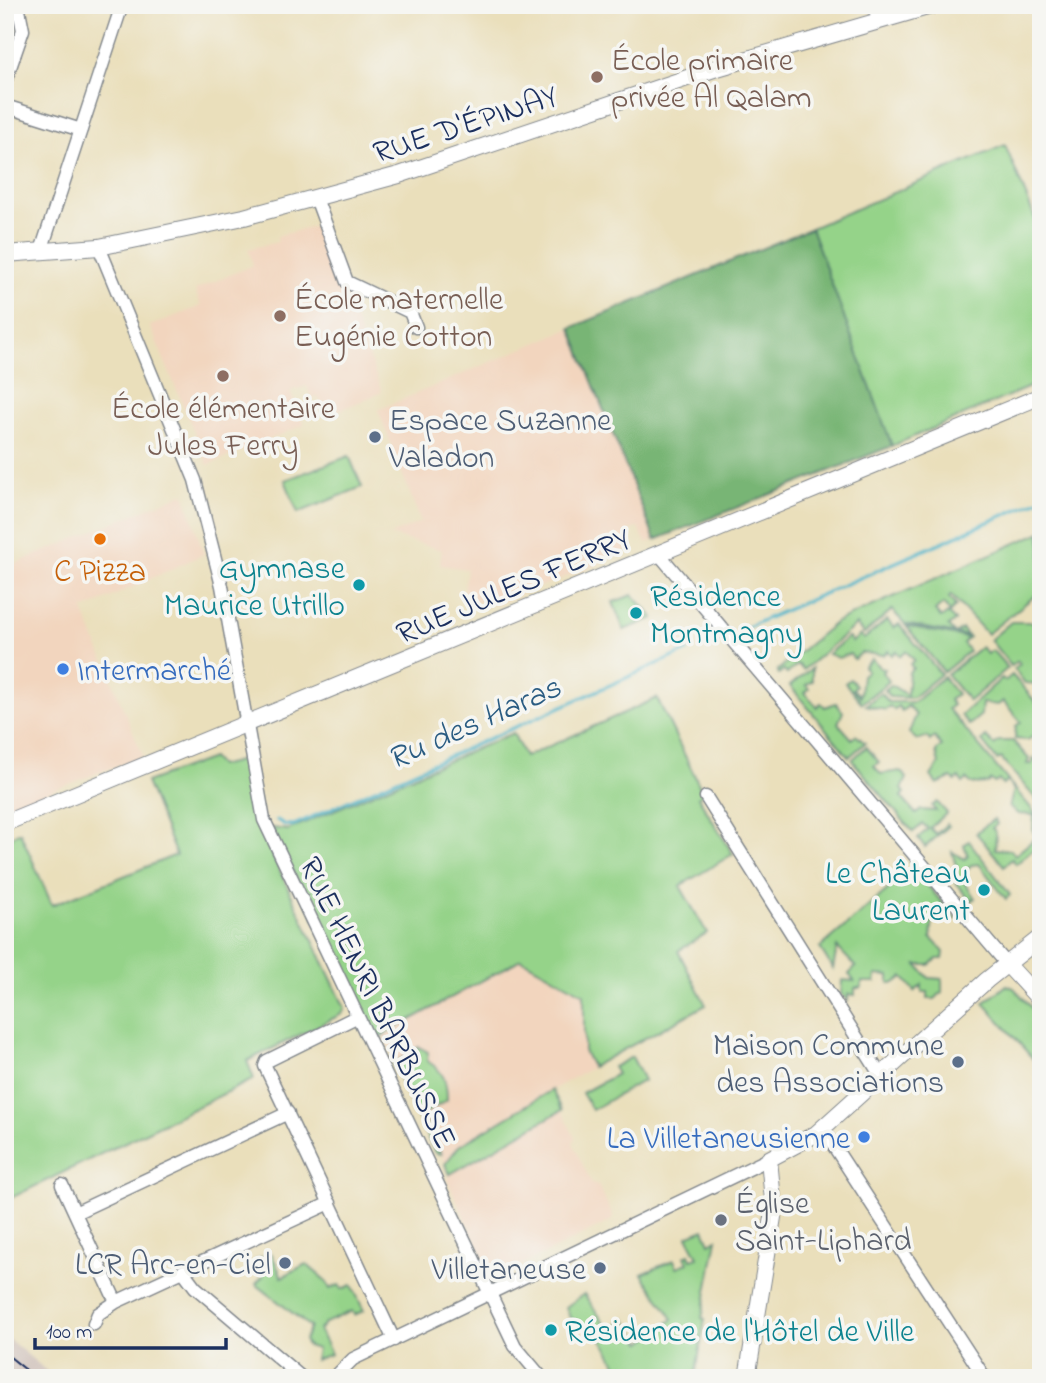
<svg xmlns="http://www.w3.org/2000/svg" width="1046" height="1383" viewBox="0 0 1046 1383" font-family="'Indie Flower',sans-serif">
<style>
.built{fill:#f2d5be}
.industrial{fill:#cfc1ba}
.green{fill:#95d389;stroke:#588174;stroke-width:2}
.forest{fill:#78b575;stroke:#4a726a;stroke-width:2}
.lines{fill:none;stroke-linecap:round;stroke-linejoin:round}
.stream{stroke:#46b1c5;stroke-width:3.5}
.street-casing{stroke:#82878c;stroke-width:15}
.secondary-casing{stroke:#82878c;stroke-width:18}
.street{stroke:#fff;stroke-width:12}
.secondary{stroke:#fff;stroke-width:16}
.tram{stroke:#1b2f5e;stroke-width:2}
.education-dot{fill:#8d6e63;stroke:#f6f6f2;stroke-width:2.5}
.service-dot{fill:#5c6f8a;stroke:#f6f6f2;stroke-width:2.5}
.food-dot{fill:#e8710a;stroke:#f6f6f2;stroke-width:2.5}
.culture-dot{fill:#0f9aa8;stroke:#f6f6f2;stroke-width:2.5}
.shop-dot{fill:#3f7fe0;stroke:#f6f6f2;stroke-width:2.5}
.worship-dot{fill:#6b7280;stroke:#f6f6f2;stroke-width:2.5}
.labels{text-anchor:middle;stroke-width:7;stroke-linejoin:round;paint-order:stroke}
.education-label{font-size:32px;fill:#785e54;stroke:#f6f6f2;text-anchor:start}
.street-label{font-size:32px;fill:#1b2f5e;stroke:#f6f6f2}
.service-label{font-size:32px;fill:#4e5e75;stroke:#f6f6f2;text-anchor:end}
.culture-label{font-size:32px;fill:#0d838f;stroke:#f6f6f2;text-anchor:end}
.food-label{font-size:32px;fill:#c56008;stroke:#f6f6f2}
.shop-label{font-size:32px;fill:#366cbe;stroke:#f6f6f2;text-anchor:start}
.worship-label{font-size:32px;fill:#5b616d;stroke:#f6f6f2;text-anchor:start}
.water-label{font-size:33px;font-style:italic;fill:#2a5c82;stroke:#f6f6f2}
</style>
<rect width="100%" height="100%" fill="#f6f6f2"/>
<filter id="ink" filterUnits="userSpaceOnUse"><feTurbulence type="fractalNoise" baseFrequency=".0143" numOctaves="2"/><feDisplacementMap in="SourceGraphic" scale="14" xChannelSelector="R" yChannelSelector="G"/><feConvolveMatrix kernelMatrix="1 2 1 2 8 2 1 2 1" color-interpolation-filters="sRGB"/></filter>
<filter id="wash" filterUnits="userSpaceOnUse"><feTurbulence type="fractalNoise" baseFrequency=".00686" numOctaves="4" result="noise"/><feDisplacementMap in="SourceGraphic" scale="28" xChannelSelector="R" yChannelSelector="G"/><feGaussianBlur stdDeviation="1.57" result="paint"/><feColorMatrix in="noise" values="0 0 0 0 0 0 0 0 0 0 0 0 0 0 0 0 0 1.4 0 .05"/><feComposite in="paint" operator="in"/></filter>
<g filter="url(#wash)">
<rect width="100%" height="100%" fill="#eadfbb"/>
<!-- built -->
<path class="built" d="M320,225L382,392L326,416L318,397L312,399L307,386L290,391L304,425L208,465L150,326L201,306L195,290L253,265L248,249L278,242L277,236Z
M571,328L655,540L646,543L638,527L626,532L633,548L593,566L496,604L463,600L467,569L440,565L442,550L390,535L421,522L378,410Z
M184,493L204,554L83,610L143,756L5,808V568Z
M563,936L618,1053L552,1090L575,1138L573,1143L580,1159L592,1184L598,1185L613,1216L611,1221L498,1277L492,1275L447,1180L450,1173L383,1035Z"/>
<!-- industrial -->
<path class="industrial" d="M5,1336L55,1378H5Z"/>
<!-- green -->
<path class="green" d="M1005,145L1041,233V382L892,446L811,228Z
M349,456L362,487L298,513L285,480Z
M1041,532V591L987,634L951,595L949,598L956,606L950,612L943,604L935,611L941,618L948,613L955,621L948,626L955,634L962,629L968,636L905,624L892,610L864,634L856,625L803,670L798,664L787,674L783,670L779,674L777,671L836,622Z
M633,595L654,618L624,630L613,602Z
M887,620L894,628L899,624L941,674L912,698L890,697L884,690L891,685L907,695L909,672L913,668L910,664L914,660L906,651L900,656L896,651L892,655L888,651L884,655L861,653L854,659L850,654L838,658L828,654L848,637L852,642L860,635L864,639Z
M1011,622H1041V684L1025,683L1014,669L1020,664L1018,661L1011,666L990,640Z
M906,626L968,638L963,643L969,651L944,672Z
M981,647L987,654L992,650L1008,668L969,701L947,675Z
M872,659L880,668L885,669L882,672L889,681L862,703L845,683L850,679L856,685L853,689L860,696L862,675L867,671L864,666Z
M812,668V681L806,685L809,689L805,693L817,707L821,703L825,707L836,703L843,712L838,723L852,739L856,735L865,743L849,757L790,686Z
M1012,675L1041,708V736L1037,740L1033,736L1028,740L1015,739L1016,726L1021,722L1003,701L998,705L982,703L981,715L969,725L961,715L1002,678L1005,681Z
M943,677L957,694L949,700L953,705L948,709L1041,820V843L1016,864L1012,859L1004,866L976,833L994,819L997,824L992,828L996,832L995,849L1011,850L1015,855L1037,837L1033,831L1034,815L1018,814L1009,807L1014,790L1007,781L1003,785L999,780L994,783L991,780L987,783L971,784L967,779L963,783L959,778L955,781L951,778L937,784L931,776L939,764L936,751L942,746L934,737L930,741L927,737L917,740L909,733L916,715L908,706L902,711L898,706L894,710L890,706L885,710L866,705L881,693L888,702H914Z
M657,698L703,793L698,797L733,854L680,886L707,933L678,951L706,1005L592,1067L584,1051V994L521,959L378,1038L331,952L272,828L288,830L513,733L525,757Z
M986,737L994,745L999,741H1013L1029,759L1027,764H1032L1034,758L1041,766V805L1001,758L997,760L982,741Z
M866,747L879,762L874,766L881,774L900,771L907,778L902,789L905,793L901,797L916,814L921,810L936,811L932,806L937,802L947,813L930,828L936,834L947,824L949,826L925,847L918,838L928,829L923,824L913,832L852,760Z
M212,758L219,766L243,760L258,825L345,1008L342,1014L247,1061L254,1079L5,1201V839L20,832L52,905L176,855L146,782Z
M969,841L1010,895L1006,899L979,864L971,865L964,873L969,880L965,884L975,898L971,902L950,876L956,866L952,852L965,859L968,856L964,845Z
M913,868L956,919L933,918L931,938L944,952L943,959H937L930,965H917L929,978L942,979V992L935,999H928V992H922V985L915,991L903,977L895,983H889V976L876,975L875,982H862L861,988H855V995L848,994V1001L841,994L842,980L854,981L849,974L856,967L837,947L833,969L820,948Z
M1007,985L1014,988L1041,1018V1053L1034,1060L984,1003Z
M419,1047L428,1052L427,1061C444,1071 447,1081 447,1100L422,1115L441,1154L435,1153L393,1064Z
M632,1057L644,1080L592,1110L582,1093L617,1074L613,1067Z
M552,1090L562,1110L450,1174L445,1164L459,1146Z
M704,1229L710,1243L717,1239L702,1318L705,1319L695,1378H669L670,1375L659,1373L658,1377L618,1369C608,1344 596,1328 570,1318L566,1307L584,1294L609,1330L625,1319L642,1342L673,1319L642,1274L674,1260L677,1267L688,1263L685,1256L689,1254L691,1259L698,1257L687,1236Z
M271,1253L282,1277L306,1264L326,1281L330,1289L339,1285L342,1289L352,1285L364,1311L354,1315L352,1311L325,1323L319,1330L331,1354L315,1360L317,1349L307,1346L304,1340L310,1327L256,1284L263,1276L255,1260Z"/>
<!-- forest -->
<path class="forest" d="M811,228L892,446L655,540L571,328Z"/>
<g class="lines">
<!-- stream -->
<path class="stream" d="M743,629L1041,499
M277,820L285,825H294L687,651"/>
</g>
</g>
<g filter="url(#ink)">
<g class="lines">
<defs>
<path id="street" d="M873,5L879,20
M5,82L23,30L18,5
M5,106L81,130
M316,198L347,282L410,312L416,327
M99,247L195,480L222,586L264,820L515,1346L542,1378
M41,251L122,5
M659,554L1006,963
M706,797L881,1076
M356,1017L267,1061L265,1066L394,1340
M822,1128L985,1378
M62,1185L116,1302
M75,1213L288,1113
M183,1271L195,1287L302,1378
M94,1324L98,1314L116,1302L330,1203
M334,1378L353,1359L769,1159"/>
<path id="secondary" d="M5,254L99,247L244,217L399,175L717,68L934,5
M5,823L1041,396
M1006,963L1041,1001
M747,1378L774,1211L769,1159L816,1134L987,980L1041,937"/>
</defs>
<!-- street casing -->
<use href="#street" class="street-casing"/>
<!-- secondary casing -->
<use href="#secondary" class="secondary-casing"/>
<!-- street -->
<use href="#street" class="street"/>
<!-- secondary -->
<use href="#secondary" class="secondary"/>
<!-- tram -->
<path class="tram" d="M5,1353L36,1378"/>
</g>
</g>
<!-- markers -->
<g class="education-dot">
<circle cx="597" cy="77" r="7"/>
<circle cx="280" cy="316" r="7"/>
<circle cx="223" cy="376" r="7"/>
</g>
<g class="service-dot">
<circle cx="375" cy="437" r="7"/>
<circle cx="958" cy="1062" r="7"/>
<circle cx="285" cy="1263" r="7"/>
<circle cx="600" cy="1268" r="7"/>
</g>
<circle class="food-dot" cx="100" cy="539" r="7"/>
<g class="culture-dot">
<circle cx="359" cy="585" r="7"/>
<circle cx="636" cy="613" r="7"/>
<circle cx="984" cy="890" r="7"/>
<circle cx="551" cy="1330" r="7"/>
</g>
<g class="shop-dot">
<circle cx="63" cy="669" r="7"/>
<circle cx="864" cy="1137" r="7"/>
</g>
<circle class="worship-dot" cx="721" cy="1220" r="7"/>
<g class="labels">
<!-- education labels -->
<g class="education-label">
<text x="611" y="70">École primaire<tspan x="611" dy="37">privée Al Qalam</tspan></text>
<text x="294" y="309">École maternelle<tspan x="294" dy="37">Eugénie Cotton</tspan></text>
<text x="223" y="418" text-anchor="middle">École élémentaire<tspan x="223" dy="37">Jules Ferry</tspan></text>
</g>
<!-- street labels -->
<g class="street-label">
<text transform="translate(465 123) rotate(-18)" y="11">RUE D'ÉPINAY</text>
<text transform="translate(513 585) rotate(-23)" y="11">RUE JULES FERRY</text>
<text transform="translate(379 1002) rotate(64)" y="11">RUE HENRI BARBUSSE</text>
</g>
<!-- service labels -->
<g class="service-label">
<text x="389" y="430" text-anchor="start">Espace Suzanne<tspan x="389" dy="37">Valadon</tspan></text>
<text x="944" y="1055">Maison Commune<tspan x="944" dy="37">des Associations</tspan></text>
<text x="271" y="1274">LCR Arc-en-Ciel</text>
<text x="586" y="1279">Villetaneuse</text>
</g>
<!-- culture labels -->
<g class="culture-label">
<text x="345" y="578">Gymnase<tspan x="345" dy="37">Maurice Utrillo</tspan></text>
<text x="650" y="606" text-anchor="start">Résidence<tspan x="650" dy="37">Montmagny</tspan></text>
<text x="970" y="883">Le Château<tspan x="970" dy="37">Laurent</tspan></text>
<text x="565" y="1341" text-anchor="start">Résidence de l'Hôtel de Ville</text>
</g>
<!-- food labels -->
<g class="food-label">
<text x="100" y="581">C Pizza</text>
</g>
<!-- shop labels -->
<g class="shop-label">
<text x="77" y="680">Intermarché</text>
<text x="850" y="1148" text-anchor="end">La Villetaneusienne</text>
</g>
<!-- worship labels -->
<g class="worship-label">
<text x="735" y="1213">Église<tspan x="735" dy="37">Saint-Liphard</tspan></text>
</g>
<!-- water labels -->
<g class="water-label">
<text transform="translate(473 721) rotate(-24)" y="12">Ru des Haras</text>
</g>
</g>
<!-- margin -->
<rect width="1046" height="1383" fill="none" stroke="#f6f6f2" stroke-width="28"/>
<!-- scale -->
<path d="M35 1338v10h191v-10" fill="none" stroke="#1b2f5e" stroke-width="3.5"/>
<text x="46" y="1338" font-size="21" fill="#1b2f5e" stroke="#f6f6f2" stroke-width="5" paint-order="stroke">100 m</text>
</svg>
